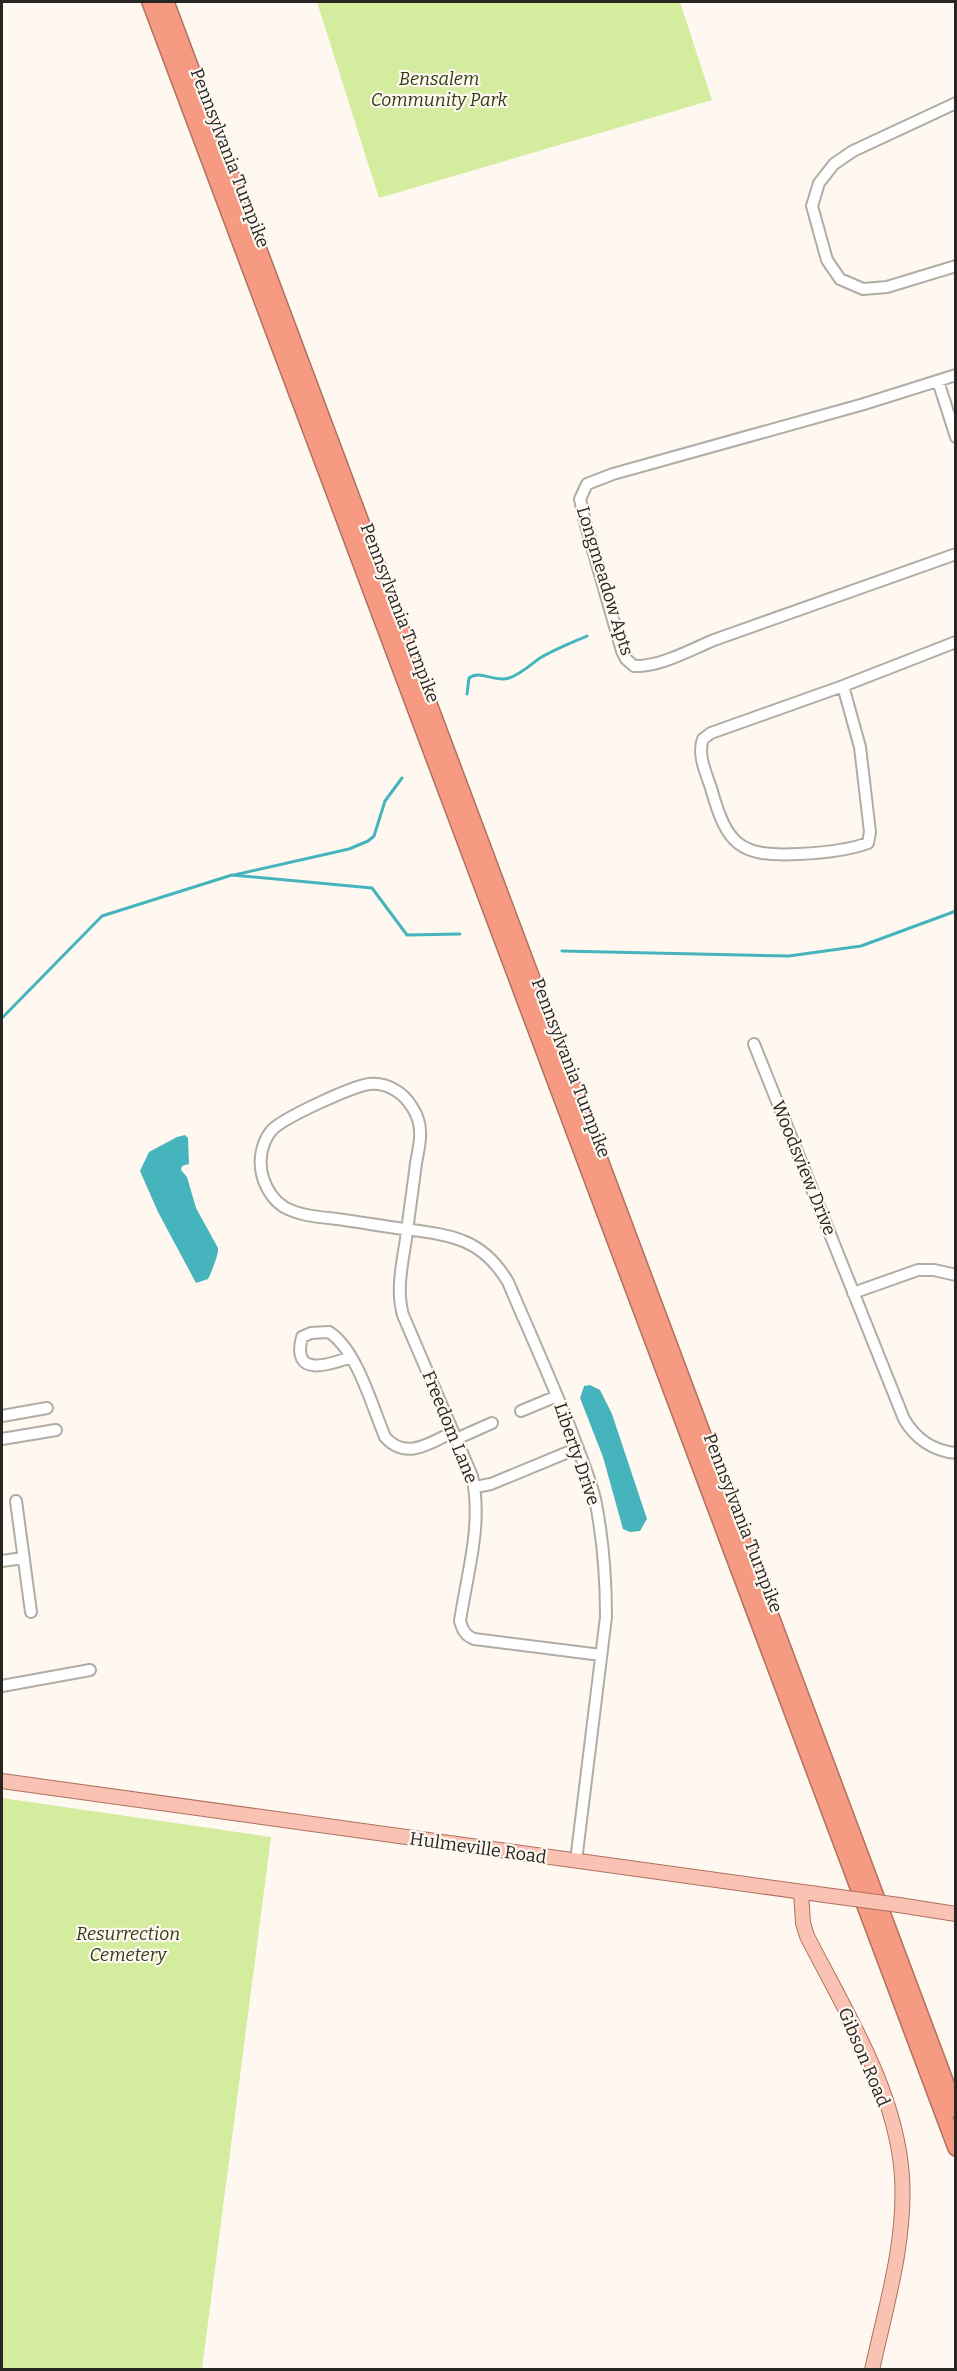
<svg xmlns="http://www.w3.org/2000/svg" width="957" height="2371" viewBox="0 0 957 2371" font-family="Bitter,serif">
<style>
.green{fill:#d3ec9e}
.water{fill:#46b4bc}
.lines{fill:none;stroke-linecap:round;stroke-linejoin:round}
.stream{stroke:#46b4bc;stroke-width:3}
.minor-casing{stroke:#b1aca5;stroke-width:14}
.major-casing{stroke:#ae7160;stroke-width:16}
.highway-casing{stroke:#ae7160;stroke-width:18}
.minor{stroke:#fff;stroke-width:10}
.major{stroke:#fac2b3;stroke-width:14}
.highway{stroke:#f69a81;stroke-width:15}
.major-bridge-casing{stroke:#ae7160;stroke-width:16;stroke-linecap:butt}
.major-bridge{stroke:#fac2b3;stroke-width:14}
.labels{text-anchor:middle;stroke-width:4.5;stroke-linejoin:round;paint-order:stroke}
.park-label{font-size:18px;font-style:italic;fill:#313c15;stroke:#fef8f1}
.street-label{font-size:18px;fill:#282623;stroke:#fef8f1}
</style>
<rect width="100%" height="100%" fill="#fef8f1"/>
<!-- green -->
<path class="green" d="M317,2H680L712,100L379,198Z
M2,1798L271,1837L202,2369H2Z"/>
<!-- water -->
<path class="water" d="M185,1135L188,1138L189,1164L182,1166L181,1170L187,1177L196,1208L218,1248C219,1254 211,1273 208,1279L196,1283L158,1212L140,1171L149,1152L177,1137Z
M590,1385L600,1390L612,1414L647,1519L640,1531L630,1532L623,1529L603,1457L580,1398L584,1386Z"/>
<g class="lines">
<!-- stream -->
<path class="stream" d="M467,694L469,678C480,669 494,683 509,678C521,674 530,665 540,658C555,649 571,643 587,636
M234,875L349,849L368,841L374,836L385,801L402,778
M562,951L789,956L861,946L956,911
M2,1018L102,916L232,875L372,888L407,935L460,934"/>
<defs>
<path id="minor" d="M956,103L853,151L834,164L819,183L812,206L827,260L840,279L863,289L887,287L956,266
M956,375L864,404L613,474L587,484L580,499L585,522L622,651L626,659L634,666C660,667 690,650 714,640L956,554
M938,381L956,437
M843,686L860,747L870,832L868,843C846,851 822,853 799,854C739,857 727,845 711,788C706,773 697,754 703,739L711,733Z
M843,686L956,642
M754,1044L904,1419C915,1438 933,1451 956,1453
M853,1293L918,1270H934L956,1275
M351,1357C329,1365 291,1378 302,1337L311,1333L329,1332C357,1350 372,1406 385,1437C406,1461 430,1443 453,1432
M521,1411L557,1396
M2,1416L47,1408
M2,1439L56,1430
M456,1439L492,1423
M475,1487L491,1484L578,1448
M16,1501L31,1612
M2,1561L23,1558
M2,1686L90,1670
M576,1861L606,1617C606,1577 603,1538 595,1499C589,1475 579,1453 571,1430C551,1380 529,1331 508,1282C482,1238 451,1235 404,1229C382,1226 359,1222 337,1219C319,1217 300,1216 284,1207C273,1200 267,1190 263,1178C258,1162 261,1144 271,1131C282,1118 351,1087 369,1084C378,1083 387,1085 395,1090C408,1097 420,1116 420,1131C421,1141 418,1152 416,1163C413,1188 409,1214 406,1239C402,1265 396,1290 403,1315L472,1476C483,1523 467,1574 460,1621C463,1631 465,1635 474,1639L601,1655"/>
<path id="major" d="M2,1781L832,1896
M801,1892L803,1923L807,1936C845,2011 896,2090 902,2176C906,2242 886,2306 872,2370
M899,1905L956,1914"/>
<path id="highway" d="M150,2L956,2148
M166,2L956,2110"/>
</defs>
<!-- minor casing -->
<use href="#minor" class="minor-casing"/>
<!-- major casing -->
<use href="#major" class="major-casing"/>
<!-- highway casing -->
<use href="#highway" class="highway-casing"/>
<!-- minor -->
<use href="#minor" class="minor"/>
<!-- major -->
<use href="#major" class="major"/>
<!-- highway -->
<use href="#highway" class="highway"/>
<defs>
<path id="major-bridge" d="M832,1896L899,1905"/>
</defs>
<!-- major-bridge casing -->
<use href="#major-bridge" class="major-bridge-casing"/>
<!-- major-bridge -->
<use href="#major-bridge" class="major-bridge"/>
</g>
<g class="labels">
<!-- park labels -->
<g class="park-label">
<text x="439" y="85">Bensalem<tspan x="439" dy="21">Community Park</tspan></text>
<text x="128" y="1940">Resurrection<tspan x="128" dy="21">Cemetery</tspan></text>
</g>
<!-- street labels -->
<g class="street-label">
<text transform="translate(230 158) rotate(69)" y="6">Pennsylvania Turnpike</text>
<text transform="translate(605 581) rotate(73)" y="6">Longmeadow Apts</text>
<text transform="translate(400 613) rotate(69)" y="6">Pennsylvania Turnpike</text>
<text transform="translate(571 1068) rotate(69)" y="6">Pennsylvania Turnpike</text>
<text transform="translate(804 1168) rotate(68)" y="6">Woodsview Drive</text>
<text transform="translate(450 1427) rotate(68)" y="6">Freedom Lane</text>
<text transform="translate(577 1454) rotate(71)" y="6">Liberty Drive</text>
<text transform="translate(743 1523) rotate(69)" y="6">Pennsylvania Turnpike</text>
<text transform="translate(478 1848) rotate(8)" y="6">Hulmeville Road</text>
<text transform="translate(864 2057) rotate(67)" y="6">Gibson Road</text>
</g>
</g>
<!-- border -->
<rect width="957" height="2371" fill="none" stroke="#282623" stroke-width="6"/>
</svg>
